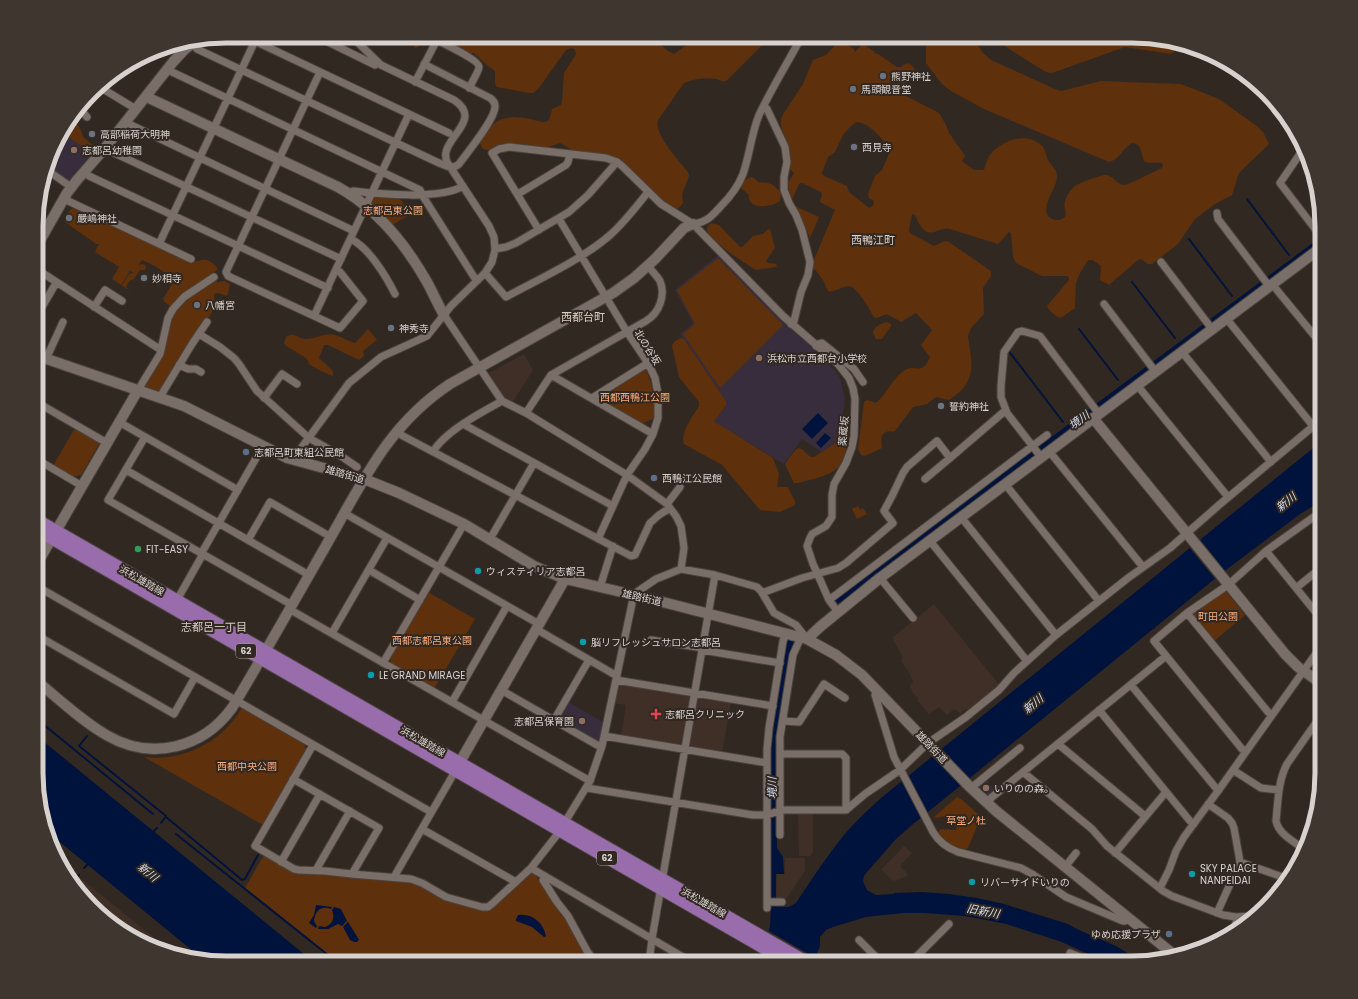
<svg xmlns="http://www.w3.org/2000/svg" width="1358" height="999" viewBox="0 0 1358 999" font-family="Poppins,'Noto Sans JP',sans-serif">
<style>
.built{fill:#3f2f26}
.education{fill:#372d3d}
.green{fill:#5e300c;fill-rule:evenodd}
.water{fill:#00133c}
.pier{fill:#322822}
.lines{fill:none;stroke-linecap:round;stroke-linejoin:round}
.stream{stroke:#00133c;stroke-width:2}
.street-casing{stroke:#4b433e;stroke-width:9}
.secondary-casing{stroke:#4b433e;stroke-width:12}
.primary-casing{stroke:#4b433e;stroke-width:13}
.street{stroke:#7a6e68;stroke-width:7}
.secondary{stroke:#7a6e68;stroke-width:10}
.primary{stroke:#996cab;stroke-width:11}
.worship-dot{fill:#6b7280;stroke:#322822;stroke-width:1.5}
.education-dot{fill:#8d6e63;stroke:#322822;stroke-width:1.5}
.service-dot{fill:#5c6f8a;stroke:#322822;stroke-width:1.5}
.leisure-dot{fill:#2e9e5b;stroke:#322822;stroke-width:1.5}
.culture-dot{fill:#0f9aa8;stroke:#322822;stroke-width:1.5}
.health-dot{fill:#e0444e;stroke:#322822;stroke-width:1.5}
.labels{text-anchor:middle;stroke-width:4;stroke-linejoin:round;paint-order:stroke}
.shield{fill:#322822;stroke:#a69f9a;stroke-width:1}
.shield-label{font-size:9px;font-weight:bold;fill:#d8d2ce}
.poi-label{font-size:10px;fill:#d8d2ce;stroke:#322822;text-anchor:start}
.park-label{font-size:10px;fill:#f9ad7d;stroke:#322822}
.street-label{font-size:10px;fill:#d8d2ce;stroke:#322822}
.neighbourhood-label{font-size:11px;fill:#dacdc5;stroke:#322822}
.water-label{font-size:11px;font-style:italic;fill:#d2deef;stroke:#322822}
.rim{fill:none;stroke:#d8d2ce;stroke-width:5}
</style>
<rect width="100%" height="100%" fill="#322822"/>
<!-- built -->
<path class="built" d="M524,354L533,370L512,403L504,399L488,376L489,373Z
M38,463L48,469L38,486Z
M934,604L1000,686L968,712L965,709L960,713L954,709L947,715L939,707L929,714L917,700L918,698L913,693L910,686L913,682L909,672L904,666L901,660L903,658L892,638Z
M618,683L689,695L690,696L682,744L679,746L621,736L626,705L613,703Z
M699,696L731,702L722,753L690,748L689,746L698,698Z
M813,812V852L810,856H799L798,813Z
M904,846L912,853L900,866L908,874L905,877L893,881L881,870Z
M785,858H805V871L786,899L784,900L776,899L777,874H785Z
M79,877L173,953L153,949L110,924L74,883Z"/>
<!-- education -->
<path class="education" d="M73,119L80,128L83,137L94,146L95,149L68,181L65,179L48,167L56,142Z
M718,255L786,325L808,344L836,372L840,378L845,397L844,408L834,444L822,452L802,439L784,464L714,421L726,406V401L680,334L693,323L675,290Z
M568,702L603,722L600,741L597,742L560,720L559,717Z
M985,778L995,791L990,796H988L976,785Z"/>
<!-- green -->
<path class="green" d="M405,36H425L418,47L415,48Z
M435,36H652L668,51L674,54L699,36H771L726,81L724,82C713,76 696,78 684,83L658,120C653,133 679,161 688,172L689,176L682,194L683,203L678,209C664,207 630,170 618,159L607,154L572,150L560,143C556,144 552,146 548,147C534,148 521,142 507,143C501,144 491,151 487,150C482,150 480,145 480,141C483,136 487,130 491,126C506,112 526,118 543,122C551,123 550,115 552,109L561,105L562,102L564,73L576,54L575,50L572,48L566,50L539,88L533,93H529L497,87L495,84V71L488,66L474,53H467Z
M924,36H972L983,53L991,60L1055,89L1061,91L1101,81L1181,84L1219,99L1257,126L1263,132L1269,144L1239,173L1232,195L1215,204L1195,219L1178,244L1152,264H1148L1141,259L1138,260L1109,285L1100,280L1101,266L1093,260H1088L1080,273L1076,283L1075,308L1061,318C1056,317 1049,311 1047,306L1069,280L1068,276H1042L1016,263L1013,257L1011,233L1009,232L998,244L950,229C945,228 942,229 937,231C924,237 920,225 915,215L912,214L909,230L910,233L934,246L945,241L949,242L991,271V276L983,288L984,314L971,328L968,336C972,365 978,381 949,400L936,397L927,404L913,407L895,431C893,432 891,431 889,431C878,434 882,442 882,448L865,456L861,455L858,449L864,402L867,400L876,403C888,393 892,378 905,370C917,364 922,376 930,357L921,345L932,330L916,313L901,322L887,314L877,318L874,317C870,311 857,285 848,286C842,287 836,291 829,292L827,289L823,280L813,267V262L835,210L820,202L822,195L821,192L802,183L799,184L793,198L790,197L788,183L794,173L790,169C790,161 791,154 789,147C786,136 778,127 782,116L803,84L813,60L826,55L839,41H842L854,49L855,52L863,44L875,52L874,53L878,54L897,67H901L907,63C911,64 914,67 915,71L904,87L903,90L904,95L939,113L946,125L949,133L964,154L965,156L962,161L974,170H984C988,156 990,152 1003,144C1015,137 1031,135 1042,146C1046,150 1046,156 1048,160C1051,166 1057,169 1057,176C1057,190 1041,203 1048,216C1054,221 1059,222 1065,217C1067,211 1063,207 1065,202C1066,196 1071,189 1075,186C1079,183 1102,174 1107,175C1115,177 1117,186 1126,185L1160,169L1163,167L1162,163C1156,161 1149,165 1144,161C1141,153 1142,144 1132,143C1123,148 1119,160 1109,162L984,109L951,91L942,84L926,63V41ZM856,122C869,122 879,137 888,145L890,149L889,154L882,170L875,176L868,194L869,198L874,201L873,206L869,208L849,192L847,186L824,176L822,173L828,157L835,152L843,135L852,125Z
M989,36H1145L1183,44L1171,54L1125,47L1055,72L1050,73L1044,71Z
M73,119L80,128L83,137L95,147L94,150L89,156L83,153L82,147L63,132Z
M751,177L754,178L758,182C770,183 773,183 781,193L780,201C772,207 747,211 749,195L740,187L743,181Z
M374,195L399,197L410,214L391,226L370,204Z
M795,206L819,217L810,238L803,221Z
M73,208L188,261C201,264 203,253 217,267V270L211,274L217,282L225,281L230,284L228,293L227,296L218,293L214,294L215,305L213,311L190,344L160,392L144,386L159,359L172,307L165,303L163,299L173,282V278L155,266L142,260L138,266L141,264L145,265L146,269L144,270H140L134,279L129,281L126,287L130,291L122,286V285L129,274L134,273L130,271L121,285L112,279L119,267L95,252L99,244H96L65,222C65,217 69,210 73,208Z
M711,223L719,225L740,247H742L753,236L763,234L767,230L770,229L775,248L766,261L768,263L776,264L777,267L756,270C747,265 709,240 707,230C706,227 709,225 711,223Z
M718,258L783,325L720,388L683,334L695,324L677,290Z
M887,322L891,324V326L882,339H876L873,333C874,326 880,324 887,322Z
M368,329L377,340L363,351L364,356L359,360L328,345H324L319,358L333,371V376L323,372L310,365L306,358L286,346L284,343L286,337C294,331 298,339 306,339C316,339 325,332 335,335C342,337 348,341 355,343Z
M680,338L684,339L726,401V406L714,421L773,458L779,474L777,486L778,487H787L788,488L795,501V505L780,512L760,510L722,465L684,444C680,432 693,416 699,406V402L679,377L672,346L674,342Z
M644,369L646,370C653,386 657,402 653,419L643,423L640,422L600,399V396Z
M839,427H842L845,429C848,442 847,461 835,470C827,476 809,480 798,483H794L785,464C787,460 790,457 793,453C802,440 805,458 814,457L834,444Z
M75,428L99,442V444L81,475L73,477L53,466Z
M858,506L860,510L863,508L867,514L857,519L852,509Z
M1223,591H1226L1245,615L1214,641L1193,616V612Z
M428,592L475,619L434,689L392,664L390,658Z
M241,709H245L304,743L306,749L263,825L144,757C182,762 222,742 241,709Z
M957,797L961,799L979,815L980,819L968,848L965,850C955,848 944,843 939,834V831L941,829L956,830L957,828L954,823L945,816L937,818L934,817Z
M264,855L316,873L394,880L416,883L449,901L487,911L529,873L535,875L566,917L592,963H339L245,888Z"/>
<!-- water -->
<path class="water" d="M1322,236V240L838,604L835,600L1034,450Z
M818,413L828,423L812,439L802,429Z
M825,433L831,438L821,448L816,443Z
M1322,441V501L1300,514L1222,573L912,825L896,839L867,872L864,876L863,881L867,890L876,895L894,894V893L922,892L949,894L977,898L1004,904L1068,924L1079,930L1116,946L1141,961L1133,963H1109L1059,941L1006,924L965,916L924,913H903L866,917L833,927L826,930L820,937V946L813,963H761L770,926L771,908L769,749L787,641L789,638L797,640L792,647L777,739L776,786L777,848L783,857L784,874H776V899L783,907H789L796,903C811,880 827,856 844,835C856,821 868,810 881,798Z
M38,737L315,963H213L205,961L50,834L38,798Z
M316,905L332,907L331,909C321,905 315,911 314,921L317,926L316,928L309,923L314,915Z
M334,907L341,909L347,921L342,926L338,924L328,929H318L319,926L325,927C333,924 335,918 332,910Z
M518,915C532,913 543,922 546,936L544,937L532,927L516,921V919Z
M348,922L358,938L359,940L357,942H354L350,940L343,927Z"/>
<!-- pier -->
<path class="pier" d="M1199,538L1226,572L1216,580L1188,546Z
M767,930L817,959L815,963H774L761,956Z"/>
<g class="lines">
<!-- stream -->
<path class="stream" d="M1303,153L1307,158
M1247,199L1289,255
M1189,239L1232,296
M1132,282L1175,338
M1079,329L1118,380
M1008,350L1063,422
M706,648L711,619
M38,720L153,814
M87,736L79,746L166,816L161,823
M166,817L242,880L245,879L258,855
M152,833L157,828
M176,834L338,963
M59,860L74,873
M84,868L89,863
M74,880L79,875
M661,911V908
M656,936L659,920"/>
<defs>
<path id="street" d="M244,36L449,133
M316,36L375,65L377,62
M193,43L197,49L439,163C446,166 453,170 459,164C467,153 496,118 495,106C495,102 493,100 490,98L424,64
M167,69L172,72L420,190L424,198L474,277L478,280
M320,72L226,272L228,276L340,328L363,301L340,272L336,270
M415,82L437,40C444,44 479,60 479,67C479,71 471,84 469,88
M98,86L136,109
M764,106L767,109L785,147L787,162L784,177V190L789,203L796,215L802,230L810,262L808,275L801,292L794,321L791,324
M80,109L87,117
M81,111L89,98
M126,122L131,125L354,231
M106,147L110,151L341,259
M1304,148L1280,183L1322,238
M47,170L71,187
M84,171L89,176L328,288
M351,194L353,191C378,194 441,200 463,186
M518,194L566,165L568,162L570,154
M64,199L191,259
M1217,213L1218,219L1269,286
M559,219L627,332L648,363L655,378L658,394V418L653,434L645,449L627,475L598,539
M693,224C707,222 712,216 721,206C730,197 738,187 743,174C750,154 751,135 759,115C772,88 788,62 802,36
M539,230L492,153L499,149L509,147L606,158L617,162L622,166L661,204L693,224L783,316L838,364L849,378L853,388L855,399L854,436L852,447L846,463L834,484L832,495V517L826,526L812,534L810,538L807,546L813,564L829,600L838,612
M351,239C369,248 386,276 395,294
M159,244L255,41
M495,249L506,247L516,243L569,212L588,195L617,162
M1161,262L1212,329
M38,270L161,350
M485,273L506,297C539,279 581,260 609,236C624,223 636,207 648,192
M1272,284L1322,345
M1104,304L1155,371
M94,307L105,290L122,301
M38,314L56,283
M444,315L502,401L526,413L627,475L667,504L676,516L681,526L684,548L681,569
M314,316L409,114
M1226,318L1313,426
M199,334L220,347L234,358L239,364L257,391L309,438L341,456L357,467
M816,346L818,344L822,343L854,369L863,382
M1182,352L1271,462
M46,359L63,322
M179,365L188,369H196L201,372
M551,375L653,434
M1137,385L1228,497
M138,390L160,354L168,318L173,309L184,297L214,277
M160,397L192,344L207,322
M264,398L282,374L297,384
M592,398L648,363
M38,403L107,443
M526,413L551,375L646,321C659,313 666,296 660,281C657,276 652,271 648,266
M119,422L238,490
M463,424L613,506
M396,431L403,436L631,556L635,555L650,523L659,515L670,508
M145,437L108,500L292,605
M1049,451L1143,567
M433,452C444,432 482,412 502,401
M1041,457L1007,413L1001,397V386L1004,352L1018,332L1022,331L1040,336L1099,414
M38,460L82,486
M295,460L296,455L349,383L381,357L427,336L451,306L485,273L492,262L495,250L494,237L489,226L447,162C446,159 445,156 446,152C450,134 481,118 454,100L381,65L351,36
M126,470L309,575
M925,479L950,458
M1005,484L1099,601
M667,504L680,487
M344,513L539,624
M961,517L1056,635
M490,539L534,463
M248,540L270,502L331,537
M930,541L1027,661
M1266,551L1322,620
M201,554L263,446
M369,570L420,600
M880,578L913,618
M38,587L431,812
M600,587L613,546
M1296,588L1322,567
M762,593L802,578L838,568L846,563L893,523L884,511L892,496L903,473L907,467L937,441L950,458L1006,410
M177,600L203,554
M829,600L1047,435
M289,609L590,781
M1187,613L1268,712L1272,715
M536,629L617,676
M332,633L387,538
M38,636L174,714L195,677
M651,640L703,648
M702,650L780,663
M383,663L464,524
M616,680L773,706
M1131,685L1215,787L1219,790
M501,690L597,745L602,746
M878,692L875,695L894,757L933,832C939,842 947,848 958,852L1021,868L1032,874L1066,897L1123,921H1125L1128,918
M452,702L507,606
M1099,710L1190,821L1194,824
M554,720L589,660
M783,721L799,722L824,684L845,698
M604,736L767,763
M1058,744L1145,816
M313,745L255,846L294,869L299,870L325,871L352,874L411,879L422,883L446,897L482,907H488L493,903L531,868L560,831
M1246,751L1242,749L1154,641L1187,613L1228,585L1266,551L1322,511
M780,754H842L846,758V810
M1233,770L1261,788L1279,790
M1023,772L1092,829L1107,846L1163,891L1172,896L1223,915L1236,917L1250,916
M293,779L379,828L352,874
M587,788L753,815H767L782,810H846L865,794L900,770L928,743L966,717L999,690L1014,673L1056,635L1128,578L1170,548L1219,505L1322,419
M971,788L1020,748
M987,803L991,798L1166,656
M1208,804L1228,818L1232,823L1234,828L1240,862L1217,913
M565,822L590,781L602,746L634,594L656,579L681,569L715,575L757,587L761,591L774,613L796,625L807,639
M422,829L516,882
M780,835V737L793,655L801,637
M1305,850C1295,842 1279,835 1276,821C1278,801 1278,781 1287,764L1322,714
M1115,853L1166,792
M281,862L320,794
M1240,862L1288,879
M1065,867L1076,853
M531,868L693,963
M316,870L350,811
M545,876L543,880L557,902L568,916L587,951L596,963
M394,877L457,768
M1160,888L1169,870L1176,851L1184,837L1218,791L1322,645
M767,902H782
M767,908V749L769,728L783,641L786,633
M1236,917V927
M859,940L882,963
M1070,953L1094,963
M649,963L652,939L715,575
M910,963L949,924"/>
<path id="secondary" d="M147,95L151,99L338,187C376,208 406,245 427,282C433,293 438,305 444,315
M38,244L67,193L77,180L105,148L173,62L184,50L194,42
M38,356L184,406L287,458L364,479L399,493L464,524L534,566L565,579L643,597L807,639L836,655L862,675L969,786L996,811L1173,954
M1093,418L1285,654L1298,667L1322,684
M38,562L138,390
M807,639L821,626L880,578L1322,247
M38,682C60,700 83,722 108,736C152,761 203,748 232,708C265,653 296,598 328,542C363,481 389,424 450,384L613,293L634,278L655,259L684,228L693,224
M460,762L565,579"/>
<path id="primary" d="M38,520L809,963
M38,531L789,963"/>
</defs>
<!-- street casing -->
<use href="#street" class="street-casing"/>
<!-- secondary casing -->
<use href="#secondary" class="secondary-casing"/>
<!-- primary casing -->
<use href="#primary" class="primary-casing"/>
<!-- street -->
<use href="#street" class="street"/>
<!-- secondary -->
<use href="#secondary" class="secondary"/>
<!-- primary -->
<use href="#primary" class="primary"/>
</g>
<!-- markers -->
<g class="worship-dot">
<circle cx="883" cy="76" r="4"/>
<circle cx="853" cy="89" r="4"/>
<circle cx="92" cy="134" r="4"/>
<circle cx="854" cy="147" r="4"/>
<circle cx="69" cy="218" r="4"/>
<circle cx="144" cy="278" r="4"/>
<circle cx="197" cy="305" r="4"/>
<circle cx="391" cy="328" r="4"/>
<circle cx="941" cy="406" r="4"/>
</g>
<g class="education-dot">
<circle cx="74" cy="150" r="4"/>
<circle cx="759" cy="358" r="4"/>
<circle cx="582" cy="721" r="4"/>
<circle cx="986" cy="788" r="4"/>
</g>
<g class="service-dot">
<circle cx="246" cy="452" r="4"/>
<circle cx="654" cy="478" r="4"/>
<circle cx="1169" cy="934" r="4"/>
</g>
<circle class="leisure-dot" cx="138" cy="549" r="4"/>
<g class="culture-dot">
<circle cx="478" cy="571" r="4"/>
<circle cx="583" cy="642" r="4"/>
<circle cx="371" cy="675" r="4"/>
<circle cx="1192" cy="874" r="4"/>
<circle cx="972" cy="882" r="4"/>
</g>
<path class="health-dot" d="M654 708h4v4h4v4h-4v4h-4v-4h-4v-4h4z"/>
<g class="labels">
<!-- shield labels -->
<g class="shield">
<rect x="236" y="644" width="20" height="14" rx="3"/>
<rect x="597" y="851" width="20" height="14" rx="3"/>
</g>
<g class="shield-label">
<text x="246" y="654">62</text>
<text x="607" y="861">62</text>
</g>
<!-- poi labels -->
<g class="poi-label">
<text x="891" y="80">熊野神社</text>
<text x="861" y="93">馬頭観音堂</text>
<text x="100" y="138">高部稲荷大明神</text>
<text x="862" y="151">西見寺</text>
<text x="82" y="154">志都呂幼稚園</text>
<text x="77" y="222">嚴嶋神社</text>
<text x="152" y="282">妙相寺</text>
<text x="205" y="309">八幡宮</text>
<text x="399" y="332">神秀寺</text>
<text x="767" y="362">浜松市立西都台小学校</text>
<text x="949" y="410">誓約神社</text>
<text x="254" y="456">志都呂町東組公民館</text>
<text x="662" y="482">西鴨江公民館</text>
<text x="146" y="553">FIT-EASY</text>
<text x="486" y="575">ウィスティリア志都呂</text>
<text x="591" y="646">脳リフレッシュサロン志都呂</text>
<text x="379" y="679">LE GRAND MIRAGE</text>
<text x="665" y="718">志都呂クリニック</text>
<text x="574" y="725" text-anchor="end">志都呂保育園</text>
<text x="994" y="792">いりのの森。</text>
<text x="1200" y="872">SKY PALACE<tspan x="1200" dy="12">NANPEIDAI</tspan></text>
<text x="980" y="886">リバーサイドいりの</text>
<text x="1161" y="938" text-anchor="end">ゆめ応援プラザ</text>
</g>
<!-- park labels -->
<g class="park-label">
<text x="393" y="214">志都呂東公園</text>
<text x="635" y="401">西都西鴨江公園</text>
<text x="1218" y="620">町田公園</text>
<text x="432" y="644">西都志都呂東公園</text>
<text x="247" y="770">西都中央公園</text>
<text x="966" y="824">草堂ノ杜</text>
</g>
<!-- street labels -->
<g class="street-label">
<text transform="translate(648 347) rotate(58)" y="4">北の谷坂</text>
<text transform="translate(843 431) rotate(-85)" y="4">薬蔵坂</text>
<text transform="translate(345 474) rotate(16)" y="4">雄踏街道</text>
<text transform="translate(142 580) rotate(30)" y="4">浜松雄踏線</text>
<text transform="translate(642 597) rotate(13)" y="4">雄踏街道</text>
<text transform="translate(423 741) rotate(30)" y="4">浜松雄踏線</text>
<text transform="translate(932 747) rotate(46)" y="4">雄踏街道</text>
<text transform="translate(704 902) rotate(30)" y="4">浜松雄踏線</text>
</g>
<!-- neighbourhood labels -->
<g class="neighbourhood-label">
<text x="873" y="244">西鴨江町</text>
<text x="583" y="321">西都台町</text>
<text x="214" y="631">志都呂一丁目</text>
</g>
<!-- water labels -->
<g class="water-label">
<text transform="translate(1079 420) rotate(-37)" y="4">境川</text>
<text transform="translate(1286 502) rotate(-39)" y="4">新川</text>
<text transform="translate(1033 704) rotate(-39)" y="4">新川</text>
<text transform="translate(772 788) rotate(-90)" y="4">境川</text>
<text transform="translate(148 872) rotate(39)" y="4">新川</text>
<text transform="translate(983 911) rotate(11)" y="4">旧新川</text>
</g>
</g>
<!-- crop -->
<path d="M0 0H1358V999H0ZM226 43H1132A183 183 0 0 1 1315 226V773A183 183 0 0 1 1132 956H226A183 183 0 0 1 43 773V226A183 183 0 0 1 226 43Z" fill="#3f3630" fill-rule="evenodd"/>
<path class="rim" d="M226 43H1132A183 183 0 0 1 1315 226V773A183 183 0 0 1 1132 956H226A183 183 0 0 1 43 773V226A183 183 0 0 1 226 43Z"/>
</svg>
